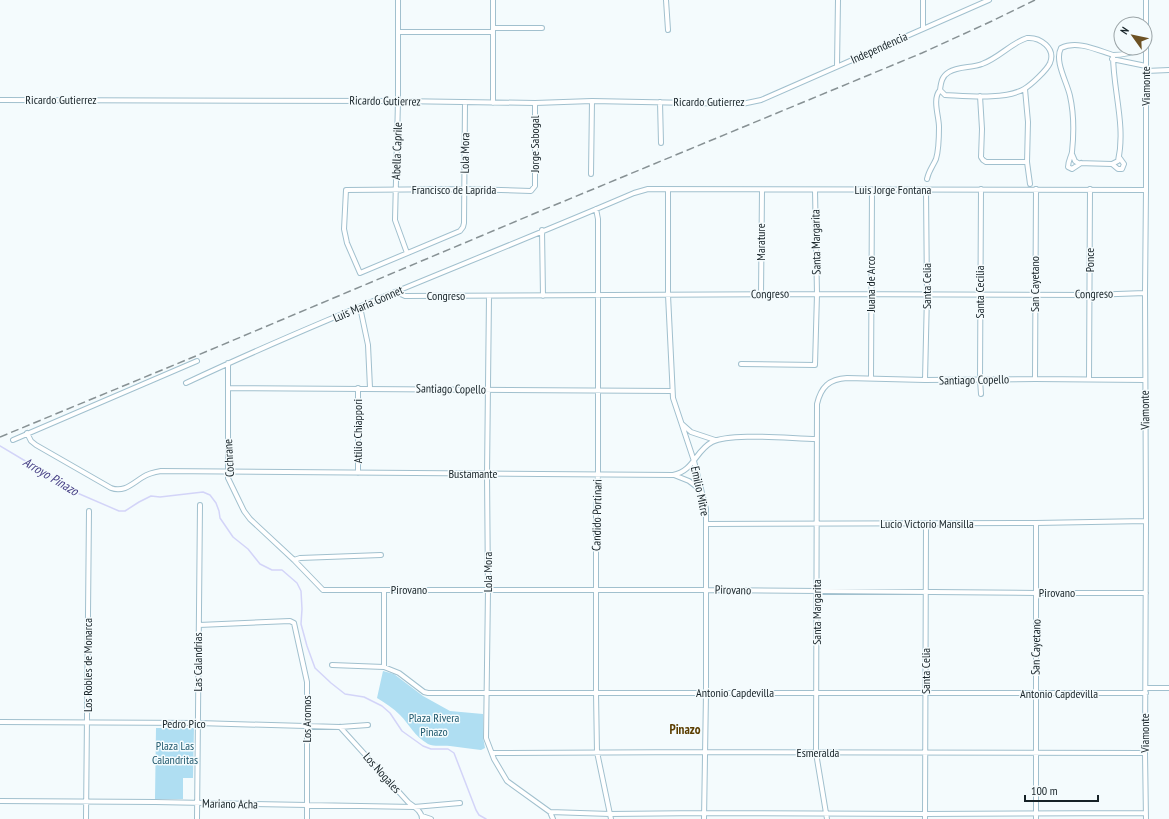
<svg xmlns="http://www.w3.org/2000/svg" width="1169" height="819" viewBox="0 0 1169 819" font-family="'PT Sans Narrow',sans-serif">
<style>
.green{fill:#afdef2}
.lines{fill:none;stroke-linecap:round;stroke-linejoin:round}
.stream{stroke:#d3d4f8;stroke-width:1.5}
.minor-casing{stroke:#a1c0ce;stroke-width:6}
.minor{stroke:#fff;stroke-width:4}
.rail{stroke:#879194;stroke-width:1.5;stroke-dasharray:8 4;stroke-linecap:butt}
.labels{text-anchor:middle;stroke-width:3;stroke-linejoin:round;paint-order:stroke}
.street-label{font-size:12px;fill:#162227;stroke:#f4fbfd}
.park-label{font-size:12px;fill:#215a6f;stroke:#f4fbfd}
.water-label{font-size:13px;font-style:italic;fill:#453e84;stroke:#f4fbfd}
.neighbourhood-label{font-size:13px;font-weight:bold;fill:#5b3e01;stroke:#f4fbfd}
</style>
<rect width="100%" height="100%" fill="#f4fbfd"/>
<!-- green -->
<path class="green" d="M383,671L394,674L423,696L450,711L483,714V737L485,748L481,750C470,749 460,747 450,746C442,745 435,747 428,744C414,736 410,725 400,715C393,708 385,703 377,698Z
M156,728H194L193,778H183V799H155Z"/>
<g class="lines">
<!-- stream -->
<path class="stream" d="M0,446L27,462L38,467L68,489L119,511H125L139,502L151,496L160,497L203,492L210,495L216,503L219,511L220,518L233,537L248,549L260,564L272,570H282L297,583L301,591L302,609L301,624L307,646L315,668L331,683L345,694L364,697L382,706L390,713L402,731L423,746L431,749H448L454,753L476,810L479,815L486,819"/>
<defs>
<path id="minor" d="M398,0V101L395,220L407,253
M666,0L668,30
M923,0V28
M1146,0V190L1145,293L1146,521L1145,753L1146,819
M493,28H542
M399,32H492
M1027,38C1040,37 1056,48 1050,63C1047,70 1031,85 1024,89C1005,100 967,96 945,95L940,90C941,82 942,76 949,72C958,66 972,68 982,64C999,58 1011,43 1027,38Z
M1112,59L1146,66
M837,66L838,0
M1146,71L1169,70
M1025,89L1028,122L1027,162L1030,184
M980,96L982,129L981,157L983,160L986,162H1027
M0,100L398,101L535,103L592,101L742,104L761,100L989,0
M465,102L464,223L463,227L460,231L360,273L347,243L344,229L346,190L464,189L531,191L535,186V103
M660,102L661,143
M493,103V0
M1072,154L1075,161L1078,163L1112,164L1118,161C1126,126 1113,90 1113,55
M1081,163L1072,169L1068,167C1068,161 1071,157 1072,152C1074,133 1074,114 1070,96C1067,82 1054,61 1061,48C1077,40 1097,50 1113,55C1125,55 1135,52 1146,48
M1112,164L1118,169H1122L1124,164L1119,157
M591,174L592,101
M927,179C929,170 933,166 936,159C939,149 939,137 939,127C939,116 932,99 940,90
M668,190V295L673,398L694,461L706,509V693L704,819
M596,209L598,219V474L596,514V693L597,752L611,819
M542,230L543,296
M396,292L405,296L817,294L1090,295L1145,293
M761,295L762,190
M489,296L487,474L488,590L486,738L494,759L507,781L550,812L553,819
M360,307L368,345L370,388
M228,363V478L244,511L250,519L294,560L323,590H706L1037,593H1146
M741,364L815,365L817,294L815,190
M871,378L872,190
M1035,379L1036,189
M1089,379L1090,189
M925,380L927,294L926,191
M186,383C333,314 485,257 634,193L648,189L1146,190
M229,388L672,391
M981,394L980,380L981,189
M682,424L691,432L715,440
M27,433L31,441L36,445L111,488C124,493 133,483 143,477C149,473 155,472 161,471L673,475C694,471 695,451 712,442C731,432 793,439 816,439
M13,440L197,361
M358,473V388
M674,475L689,481L701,490
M707,524L1036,523L1146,521
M294,560L300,558L381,555
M384,590V667
M199,625L290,621L294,623L307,682V819
M332,665L384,667L399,673L424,692L428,693H1146
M1146,688H1169
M0,722L198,723L340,727L368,725
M340,727L408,802C414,807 422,811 422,819
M492,753L705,752L1145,753
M0,801L155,802L414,807L460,803
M550,812L610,814L704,813L925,814L1146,813
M422,816L431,819
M86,819L89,511
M197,819L200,505
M827,819L816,753L817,404C821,387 829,379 847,378L925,380L1035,379L1145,380
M925,819L926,524
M1036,819V523"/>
</defs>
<!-- minor casing -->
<use href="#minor" class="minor-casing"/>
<!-- minor -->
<use href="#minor" class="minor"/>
<!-- rail -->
<path class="rail" d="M0,437L191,358L538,212L922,53L992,21L1035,0"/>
</g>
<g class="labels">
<!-- street labels -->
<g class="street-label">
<text transform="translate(879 48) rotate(-24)" y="4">Independencia</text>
<text transform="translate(1146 86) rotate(-90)" y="4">Viamonte</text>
<text x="61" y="104">Ricardo Gutierrez</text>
<text transform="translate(385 101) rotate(1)" y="4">Ricardo Gutierrez</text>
<text x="709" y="106">Ricardo Gutierrez</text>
<text transform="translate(535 144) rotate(-90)" y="4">Jorge Sabogal</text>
<text transform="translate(397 151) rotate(-88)" y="4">Abella Caprile</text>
<text transform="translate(465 153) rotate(-89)" y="4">Lola Mora</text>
<text x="454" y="194">Francisco de Laprida</text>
<text x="893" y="194">Luis Jorge Fontana</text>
<text transform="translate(761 242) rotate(-90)" y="4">Marature</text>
<text transform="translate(816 242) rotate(-91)" y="4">Santa Margarita</text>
<text transform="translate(1090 260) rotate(-90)" y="4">Ponce</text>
<text transform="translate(871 284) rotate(-90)" y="4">Juana de Arco</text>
<text transform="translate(1035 284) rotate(-90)" y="4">San Cayetano</text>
<text transform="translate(927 286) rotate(-90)" y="4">Santa Celia</text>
<text transform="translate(980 292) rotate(-90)" y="4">Santa Cecilia</text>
<text transform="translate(770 294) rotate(-1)" y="4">Congreso</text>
<text transform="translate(1094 294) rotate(-1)" y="4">Congreso</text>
<text x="446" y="300">Congreso</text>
<text transform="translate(368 304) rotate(-23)" y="4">Luis María Gonnet</text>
<text transform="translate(974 380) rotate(-1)" y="4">Santiago Copello</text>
<text transform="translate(451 389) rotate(1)" y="4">Santiago Copello</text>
<text transform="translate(1145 410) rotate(-91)" y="4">Viamonte</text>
<text transform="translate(358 431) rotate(-90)" y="4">Atilio Chiappori</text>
<text transform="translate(229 458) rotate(-93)" y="4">Cochrane</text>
<text x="473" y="478">Bustamante</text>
<text transform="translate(700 491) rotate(78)" y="4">Emilio Mitre</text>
<text transform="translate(597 515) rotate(-89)" y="4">Candido Portinari</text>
<text x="927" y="528">Lucio Victorio Mansilla</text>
<text transform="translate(488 572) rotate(-90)" y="4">Lola Mora</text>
<text x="409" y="594">Pirovano</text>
<text transform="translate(733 590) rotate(1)" y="4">Pirovano</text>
<text x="1057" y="597">Pirovano</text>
<text transform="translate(817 612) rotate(-90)" y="4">Santa Margarita</text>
<text transform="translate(1036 647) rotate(-89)" y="4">San Cayetano</text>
<text transform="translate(198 662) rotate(-90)" y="4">Las Calandrias</text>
<text transform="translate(88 665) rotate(-90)" y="4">Los Robles de Monarca</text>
<text transform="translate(926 671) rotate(-90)" y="4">Santa Celia</text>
<text x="735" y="697">Antonio Capdevilla</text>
<text x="1059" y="698">Antonio Capdevilla</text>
<text transform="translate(307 719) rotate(-90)" y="4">Los Aromos</text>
<text x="184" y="728">Pedro Pico</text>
<text transform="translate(1145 733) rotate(-90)" y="4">Viamonte</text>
<text x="818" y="757">Esmeralda</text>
<text transform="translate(382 773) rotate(48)" y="4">Los Nogales</text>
<text transform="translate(230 804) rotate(1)" y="4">Mariano Acha</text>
</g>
<!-- park labels -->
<g class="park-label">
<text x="434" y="722">Plaza Rivera<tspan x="434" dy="14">Pinazo</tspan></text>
<text x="175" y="750">Plaza Las<tspan x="175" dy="14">Calandritas</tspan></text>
</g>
<!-- water labels -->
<g class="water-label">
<text transform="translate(51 476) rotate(31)" y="5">Arroyo Pinazo</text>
</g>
<!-- neighbourhood labels -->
<g class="neighbourhood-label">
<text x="685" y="734">Pinazo</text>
</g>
</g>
<!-- north arrow -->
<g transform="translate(1133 36) rotate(303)"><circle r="19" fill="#f4fbfd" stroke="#9ba4a7"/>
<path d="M0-3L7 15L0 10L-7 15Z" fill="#6d5224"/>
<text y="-6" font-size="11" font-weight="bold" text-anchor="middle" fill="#162227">N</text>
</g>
<!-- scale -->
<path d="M1025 795v6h73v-6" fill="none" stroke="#162227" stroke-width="2"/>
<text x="1031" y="795" font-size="12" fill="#162227" stroke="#f4fbfd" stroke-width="3" paint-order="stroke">100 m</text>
</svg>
